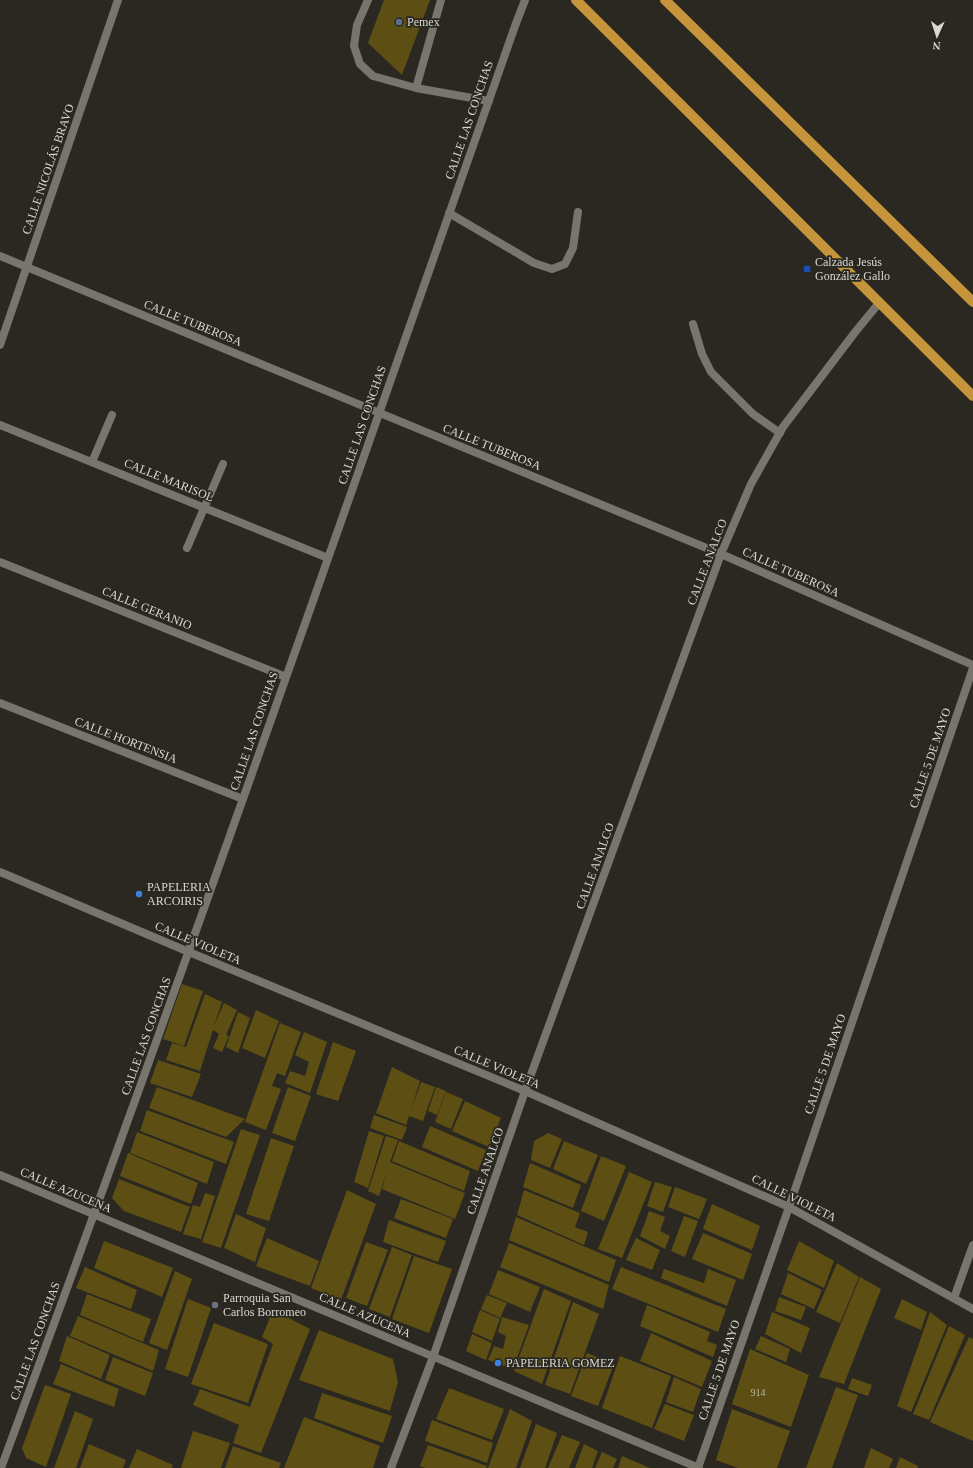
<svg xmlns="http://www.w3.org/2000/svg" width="973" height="1468" viewBox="0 0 973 1468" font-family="Georgia,serif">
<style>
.building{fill:#5d4f14}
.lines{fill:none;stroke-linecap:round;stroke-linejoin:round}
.service{stroke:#78766c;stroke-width:8}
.minor{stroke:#78766c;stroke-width:8}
.tertiary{stroke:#78766c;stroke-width:8}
.primary{stroke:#c5943b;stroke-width:10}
.service-dot{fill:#5c6f8a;stroke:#2a2820;stroke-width:1.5}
.transit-dot{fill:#1a4fb4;stroke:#2a2820;stroke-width:1.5}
.shop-dot{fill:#3f7fe0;stroke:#2a2820;stroke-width:1.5}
.worship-dot{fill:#6b7280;stroke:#2a2820;stroke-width:1.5}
.labels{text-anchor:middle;stroke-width:3.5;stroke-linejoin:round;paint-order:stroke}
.number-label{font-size:10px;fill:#bab6a3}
.poi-label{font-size:12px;fill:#d9d8d3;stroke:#2a2820;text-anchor:start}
.street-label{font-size:12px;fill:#d9d8d3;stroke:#2a2820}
</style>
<rect width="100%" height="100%" fill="#2a2820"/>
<!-- building -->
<path class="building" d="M384,0H430L402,75L368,43Z
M182,984L203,991L184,1046L163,1039Z
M205,994L222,1002L214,1026L224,1003L237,1010L226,1035L229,1036L222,1052L213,1048L219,1034L213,1030L200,1071L166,1060L172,1043L186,1047Z
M256,1010L279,1021L265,1058L242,1048Z
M238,1012L250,1018L238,1053L226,1047Z
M280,1023L301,1032L285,1076L277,1073L272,1086L281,1089L266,1130L245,1122Z
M304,1032L327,1042L310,1093L285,1083L290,1071L305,1076L309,1062L295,1055Z
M333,1042L356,1051L338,1101L316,1094Z
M158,1060L201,1074L192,1097L150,1083Z
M392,1067L420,1081L410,1113L421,1082L435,1087L423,1121L409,1116L406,1125L376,1113Z
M157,1087L245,1119L226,1137L149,1108Z
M288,1087L311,1096L295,1141L272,1133Z
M436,1087L446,1091L437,1115L428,1111Z
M446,1092L463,1099L451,1129L435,1122Z
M465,1101L501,1118L489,1147L452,1131Z
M147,1110L234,1142L226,1164L140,1131Z
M374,1115L407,1127L402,1140L370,1128Z
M430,1126L486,1150L478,1171L422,1147Z
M241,1129L260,1135L221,1248L202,1242Z
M369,1131L384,1136L368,1188L354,1182Z
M137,1132L214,1162L207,1184L130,1153Z
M548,1133L562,1139L550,1168L531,1160L534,1141Z
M386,1136L398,1140L390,1162L465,1193L455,1219L382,1189L388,1168L379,1196L368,1191Z
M271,1138L294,1146L269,1221L246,1214Z
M399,1141L470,1171L464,1191L392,1161Z
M564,1141L598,1155L586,1184L553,1169Z
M128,1153L198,1183L191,1204L120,1176Z
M601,1156L626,1166L604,1221L581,1211Z
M530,1163L581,1185L573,1208L523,1187Z
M629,1172L652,1182L622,1258L598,1249Z
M119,1179L190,1207L181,1232L124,1211L112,1198Z
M655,1182L672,1187L663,1212L647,1206Z
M675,1187L707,1199L699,1219L668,1207Z
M347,1190L376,1204L341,1300L311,1288Z
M524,1190L580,1213L575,1227L588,1232L584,1245L517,1215Z
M205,1193L215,1196L201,1239L183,1234L193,1205L200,1207Z
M401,1199L453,1219L446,1238L394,1218Z
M712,1204L760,1226L752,1250L703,1229Z
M649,1211L665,1217L660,1231L670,1236L665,1249L640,1236Z
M236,1214L266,1228L255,1262L224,1248Z
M684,1216L698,1221L685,1257L671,1251Z
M516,1217L616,1260L609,1282L509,1240Z
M389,1220L446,1241L438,1262L383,1242Z
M703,1233L752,1254L743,1280L692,1259Z
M267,1238L319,1261L310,1286L256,1266Z
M636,1238L660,1250L652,1270L626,1260Z
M104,1241L173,1268L162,1297L94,1268Z
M799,1241L834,1261L824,1288L787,1270Z
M366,1242L388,1250L367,1306L346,1298Z
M509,1243L609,1285L603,1309L500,1267Z
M392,1247L412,1255L390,1317L369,1309Z
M414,1256L452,1269L429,1333L392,1319Z
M837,1263L859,1277L840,1323L816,1312Z
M85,1267L137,1290L131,1309L76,1288Z
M621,1267L726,1309L718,1332L612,1289Z
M664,1269L704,1283L708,1269L736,1280L727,1306L661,1278Z
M498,1270L540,1287L530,1312L489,1294Z
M175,1271L192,1279L167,1350L149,1343Z
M788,1273L822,1290L814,1309L781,1294Z
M860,1277L881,1289L844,1384L819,1377Z
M544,1289L571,1301L542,1384L514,1371Z
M87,1294L151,1319L143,1342L80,1315Z
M487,1295L507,1303L500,1318L481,1309Z
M779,1297L806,1307L801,1320L775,1311Z
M188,1299L211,1308L188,1377L165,1369Z
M902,1299L927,1312L921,1330L894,1318Z
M573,1302L599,1314L570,1394L545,1385Z
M647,1305L710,1332L707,1341L717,1345L713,1357L640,1326Z
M273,1310L310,1329L261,1453L233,1443L239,1425L193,1405L200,1389L250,1407L273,1344L262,1337Z
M480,1310L500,1319L492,1341L472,1332Z
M772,1312L810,1328L801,1353L765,1334Z
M930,1312L947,1325L911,1412L897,1406Z
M78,1316L159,1350L153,1371L70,1336Z
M502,1317L529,1325L513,1369L488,1360L494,1346L503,1349L506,1336L498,1332Z
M214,1323L268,1344L248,1403L191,1384Z
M949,1326L965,1335L929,1420L913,1414Z
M319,1330L393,1359L398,1382L390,1411L299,1380Z
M651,1333L712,1361L702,1387L640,1361Z
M472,1334L492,1343L486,1360L466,1351Z
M67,1336L110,1355L101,1379L59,1361Z
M761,1336L790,1349L786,1362L755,1349Z
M969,1337L973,1339V1441L930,1422Z
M750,1349L809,1375L791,1427L732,1404Z
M587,1353L614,1364L598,1406L571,1396Z
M620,1356L671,1376L652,1428L602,1408Z
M113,1357L153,1373L145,1396L105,1380Z
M61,1364L119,1389L114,1407L53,1384Z
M674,1377L701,1389L693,1412L666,1402Z
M852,1378L872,1385L868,1396L848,1389Z
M45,1385L71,1394L46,1467L26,1458L22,1448Z
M836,1387L858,1395L832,1468H806Z
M449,1388L504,1409L492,1440L436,1419Z
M322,1393L392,1416L383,1443L314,1418Z
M665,1404L694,1415L684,1441L654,1429Z
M510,1409L532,1421L516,1468H488Z
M732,1409L790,1431L777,1468H738L716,1460Z
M75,1411L93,1419L76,1468H54Z
M304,1417L380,1446L373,1468H284Z
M432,1420L493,1443L487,1463L425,1441Z
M536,1424L557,1433L545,1468H520Z
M193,1431L230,1443L221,1468H181Z
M562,1435L580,1442L569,1468H548Z
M89,1444L126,1460L123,1468H80Z
M584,1444L598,1451L592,1468H575Z
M428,1445L487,1466L486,1468H425L420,1466Z
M233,1446L281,1463L279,1468H225Z
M871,1448L893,1459L889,1468H864Z
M137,1449L173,1465L172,1468H129Z
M602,1452L617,1459L613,1468H595Z
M622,1456L650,1468H618Z
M900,1457L918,1466V1468H896Z"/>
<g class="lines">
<!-- service -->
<path class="service" d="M368,0L357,25L354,46L360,64L373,76L416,88
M441,0L416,88L489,101
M449,213L534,263L552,269L565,264L573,248L578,212
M693,324L702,354L711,372L753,414L780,433"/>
<!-- minor -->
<path class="minor" d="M0,256L721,554L973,665
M0,425L328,558
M92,462L112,415
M187,548L223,464
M0,562L286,677
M0,703L243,799
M0,872L189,952L525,1091L789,1207L973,1309
M0,1175L699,1468
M954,1298L973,1245
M1,1468C178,989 346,508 515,26L525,0
M391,1468L433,1357L525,1091L721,554L751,484L783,427L856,331L879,303
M698,1468L789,1207L973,668"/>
<!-- tertiary -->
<path class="tertiary" d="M0,345L118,0"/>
<!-- primary -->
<path class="primary" d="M576,0L973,396
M665,0L973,302"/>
</g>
<!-- markers -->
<circle class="service-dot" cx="399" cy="22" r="4"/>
<rect class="transit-dot" x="803" y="265" width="8" height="8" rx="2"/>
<g class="shop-dot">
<circle cx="139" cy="894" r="4"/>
<circle cx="498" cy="1363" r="4"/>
</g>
<circle class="worship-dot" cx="215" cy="1305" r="4"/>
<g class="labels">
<!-- number labels -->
<g class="number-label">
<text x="758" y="1396">914</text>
</g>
<!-- poi labels -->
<g class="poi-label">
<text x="407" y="26">Pemex</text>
<text x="815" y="266">Calzada Jesús<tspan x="815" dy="14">González Gallo</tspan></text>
<text x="147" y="891">PAPELERIA<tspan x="147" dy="14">ARCOIRIS</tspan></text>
<text x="223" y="1302">Parroquia San<tspan x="223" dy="14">Carlos Borromeo</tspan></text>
<text x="506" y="1367">PAPELERIA GOMEZ</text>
</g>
<!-- street labels -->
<g class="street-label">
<text transform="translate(469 120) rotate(-71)" y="4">CALLE LAS CONCHAS</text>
<text transform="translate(48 169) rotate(-71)" y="4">CALLE NICOLÁS BRAVO</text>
<text transform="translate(193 323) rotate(22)" y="4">CALLE TUBEROSA</text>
<text transform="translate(362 425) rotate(-71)" y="4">CALLE LAS CONCHAS</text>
<text transform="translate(492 447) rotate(22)" y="4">CALLE TUBEROSA</text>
<text transform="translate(169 480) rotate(22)" y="4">CALLE MARISOL</text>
<text transform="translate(707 562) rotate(-69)" y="4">CALLE ANALCO</text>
<text transform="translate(791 572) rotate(24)" y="4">CALLE TUBEROSA</text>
<text transform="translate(147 608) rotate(22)" y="4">CALLE GERANIO</text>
<text transform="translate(254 731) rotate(-71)" y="4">CALLE LAS CONCHAS</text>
<text transform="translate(126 740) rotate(21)" y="4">CALLE HORTENSIA</text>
<text transform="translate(930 758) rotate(-71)" y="4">CALLE 5 DE MAYO</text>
<text transform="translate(595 866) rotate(-70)" y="4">CALLE ANALCO</text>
<text transform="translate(198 943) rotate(23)" y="4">CALLE VIOLETA</text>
<text transform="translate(146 1036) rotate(-70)" y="4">CALLE LAS CONCHAS</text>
<text transform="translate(825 1064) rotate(-71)" y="4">CALLE 5 DE MAYO</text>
<text transform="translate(497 1067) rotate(23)" y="4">CALLE VIOLETA</text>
<text transform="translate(485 1171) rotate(-71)" y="4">CALLE ANALCO</text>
<text transform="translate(66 1190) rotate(23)" y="4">CALLE AZUCENA</text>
<text transform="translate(794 1198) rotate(26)" y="4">CALLE VIOLETA</text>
<text transform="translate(365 1315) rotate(23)" y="4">CALLE AZUCENA</text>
<text transform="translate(35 1341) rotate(-70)" y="4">CALLE LAS CONCHAS</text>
<text transform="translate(719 1370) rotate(-71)" y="4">CALLE 5 DE MAYO</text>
</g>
</g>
<!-- north arrow -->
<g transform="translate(937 36) rotate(183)" stroke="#2a2820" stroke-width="3" paint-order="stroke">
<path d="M0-3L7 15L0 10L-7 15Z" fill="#d9d8d3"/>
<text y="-6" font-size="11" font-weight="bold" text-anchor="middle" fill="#d9d8d3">N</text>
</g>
</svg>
